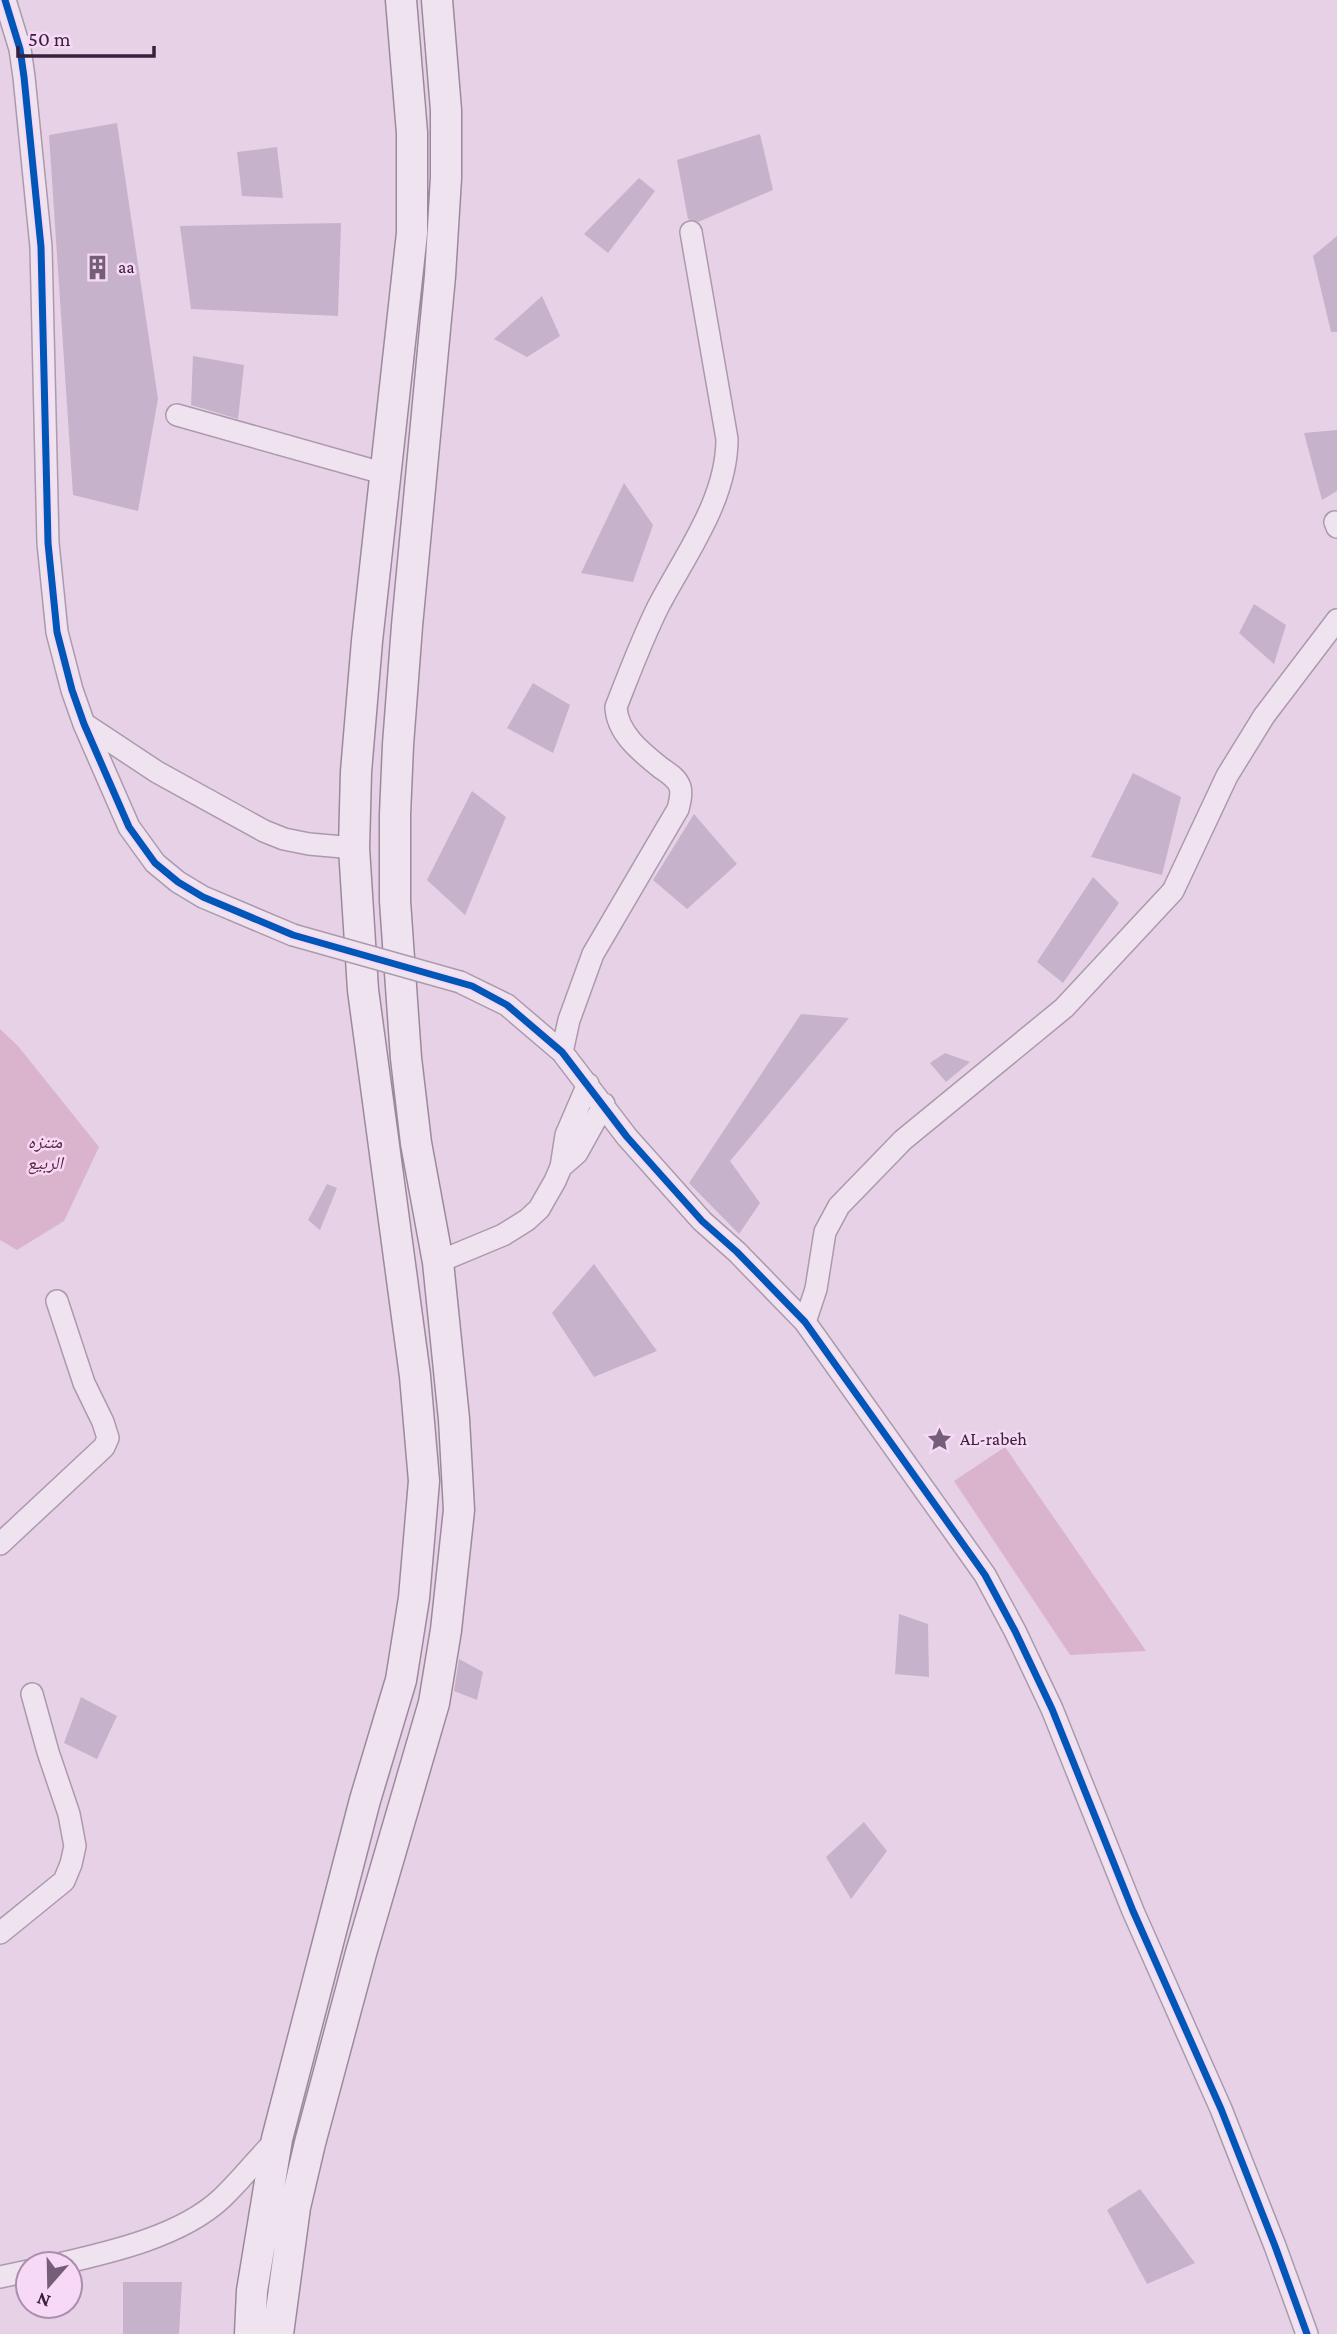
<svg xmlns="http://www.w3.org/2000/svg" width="1337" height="2334" viewBox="0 0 1337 2334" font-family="'Crimson Pro','Noto Naskh Arabic',serif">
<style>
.green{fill:#dab3cd}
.building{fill:#c7b2cb}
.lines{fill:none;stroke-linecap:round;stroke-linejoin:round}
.minor-casing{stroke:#ac99ad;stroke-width:24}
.secondary-casing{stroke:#9b8a9c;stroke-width:33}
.minor{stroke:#efe3ef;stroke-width:21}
.secondary{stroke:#efe3ef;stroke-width:30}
.minor-bridge-casing{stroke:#ac99ad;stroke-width:24;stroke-linecap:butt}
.minor-bridge{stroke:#efe3ef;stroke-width:21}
.cycleway-casing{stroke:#f7d8f6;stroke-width:11}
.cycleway{stroke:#0057b8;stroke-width:7}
.labels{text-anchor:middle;stroke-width:5;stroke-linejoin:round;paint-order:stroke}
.poi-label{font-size:18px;fill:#38203d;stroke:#f7d8f6;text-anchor:start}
.park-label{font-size:18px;font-style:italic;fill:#5a263b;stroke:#f7d8f6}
</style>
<rect width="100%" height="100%" fill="#e7d1e7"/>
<!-- green -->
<path class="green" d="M0,1029L18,1046L99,1147L64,1221L17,1250L0,1240Z
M1005,1447L1146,1651L1070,1655L954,1481Z"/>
<!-- building -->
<path class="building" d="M117,123L158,399L138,511L73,495L49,135Z
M760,134L773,190L698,222L688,219L677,160Z
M277,147L283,198L242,196L237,152Z
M639,178L655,191L608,253L584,234Z
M341,223L338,316L191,309L180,226Z
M1337,236V332H1331L1313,256Z
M542,296L560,336L527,357L494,339Z
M193,356L244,365L238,419L191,405Z
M1337,430V491L1322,500L1304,433Z
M624,483L653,525L633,582L581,573Z
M1254,604L1286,625L1274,664L1239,633Z
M533,683L570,705L553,753L507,728Z
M1133,773L1181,797L1162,875L1091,857Z
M472,791L506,817L465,915L427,880Z
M694,814L737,864L687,909L653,880Z
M1093,877L1119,903L1063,983L1037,962Z
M801,1014L849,1018L730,1161L760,1203L739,1234L689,1183Z
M945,1053L970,1062L946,1082L930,1063Z
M327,1184L337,1188L320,1230L308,1220Z
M594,1264L657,1351L594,1377L552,1313Z
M899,1614L928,1624L929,1677L895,1674Z
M459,1659L483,1672L477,1700L454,1691Z
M81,1697L117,1716L97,1759L64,1743Z
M864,1822L887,1851L851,1899L826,1857Z
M1140,2189L1195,2263L1147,2284L1107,2210Z
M123,2282H182L179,2334H123Z"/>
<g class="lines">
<defs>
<path id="minor" d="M5,0L20,49L24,77L41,247L48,543L57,632L72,690L84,724L129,827L155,863L178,882L203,897L293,935
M177,415L386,474
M1335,522L1337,527
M86,725L157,772L264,831L284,839L309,844L354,848
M460,982L507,1005L562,1052L627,1137L702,1221L737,1252L805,1322L985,1575L1015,1631L1052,1709L1133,1911L1221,2109L1275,2246L1307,2334
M562,1052L569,1020L593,954L678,809C680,802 682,794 680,787C677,778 668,773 661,768C641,752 617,733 616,707C629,674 642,639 658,607C685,555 727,500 727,439L691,232
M561,1167L577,1153L604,1104
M438,1262L503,1235L527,1220L539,1209L555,1181L561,1167L566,1135L588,1084
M805,1322L816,1289L825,1232L839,1206L903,1140L1064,1008L1173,891L1227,776L1264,716L1337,620
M0,1544L104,1447L108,1438L103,1422L84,1383L57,1301
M0,1933L64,1881L71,1864L75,1846L69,1814L48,1752L32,1694
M59,2264C111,2252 182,2236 222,2198C241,2180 258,2158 277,2139
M0,2277L28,2271"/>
<path id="secondary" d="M250,2334L252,2291L277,2139L365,1800L401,1680L414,1598L424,1481L415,1376L363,990L354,848L356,772L367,641L412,233V133L401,0
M278,2334L295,2207L310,2143L361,1953L434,1703L446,1630L459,1510L454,1419L438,1262L416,1143L406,1058L395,901V815L398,745L407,626L440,276L446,178V110L437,0"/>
</defs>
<!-- minor casing -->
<use href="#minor" class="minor-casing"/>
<!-- secondary casing -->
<use href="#secondary" class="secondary-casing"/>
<!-- minor -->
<use href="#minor" class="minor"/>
<!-- secondary -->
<use href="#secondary" class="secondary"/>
<defs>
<path id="minor-bridge" d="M293,935L460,982"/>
</defs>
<!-- minor-bridge casing -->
<use href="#minor-bridge" class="minor-bridge-casing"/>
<!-- minor-bridge -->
<use href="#minor-bridge" class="minor-bridge"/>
<defs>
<path id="cycleway" d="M5,0L20,49L24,77L41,247L48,543L57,632L72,690L84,724L129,827L155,863L178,882L203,897L293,935L472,986L507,1005L562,1052L627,1137L702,1221L737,1252L805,1322L985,1575L1015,1631L1052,1709L1133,1911L1221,2109L1275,2246L1307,2334"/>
</defs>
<!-- cycleway casing -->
<use href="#cycleway" class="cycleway-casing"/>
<!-- cycleway -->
<use href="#cycleway" class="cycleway"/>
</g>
<!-- icons -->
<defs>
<symbol id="building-bare" viewBox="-9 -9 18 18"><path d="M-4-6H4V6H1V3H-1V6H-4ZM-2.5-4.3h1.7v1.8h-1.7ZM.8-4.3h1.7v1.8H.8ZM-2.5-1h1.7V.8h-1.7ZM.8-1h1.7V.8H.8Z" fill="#755e78" stroke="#f7d8f6" stroke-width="2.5" paint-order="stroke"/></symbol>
<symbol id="sight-bare" viewBox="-9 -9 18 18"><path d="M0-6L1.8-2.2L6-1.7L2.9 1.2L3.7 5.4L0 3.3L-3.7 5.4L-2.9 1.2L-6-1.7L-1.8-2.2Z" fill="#755e78" stroke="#f7d8f6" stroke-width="2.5" paint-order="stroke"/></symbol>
</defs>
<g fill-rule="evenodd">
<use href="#building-bare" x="80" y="250" width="35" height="35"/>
<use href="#sight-bare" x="922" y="1422" width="35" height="35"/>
</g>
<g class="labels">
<!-- poi labels -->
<g class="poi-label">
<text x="118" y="273">aa</text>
<text x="960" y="1445">AL-rabeh</text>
</g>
<!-- park labels -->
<g class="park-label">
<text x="45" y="1148">متنزه<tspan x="45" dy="21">الربيع</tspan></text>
</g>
</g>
<!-- north arrow -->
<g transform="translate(49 2285) rotate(200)"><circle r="33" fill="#f7d8f6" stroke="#ab8eac" stroke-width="2"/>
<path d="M0-5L12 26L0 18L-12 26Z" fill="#755e78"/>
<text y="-10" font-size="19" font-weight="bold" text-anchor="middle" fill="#38203d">N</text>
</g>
<!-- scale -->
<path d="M18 46v10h136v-10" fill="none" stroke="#38203d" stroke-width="3.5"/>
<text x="28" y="46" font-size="21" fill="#38203d" stroke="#f7d8f6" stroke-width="5" paint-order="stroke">50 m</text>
</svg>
